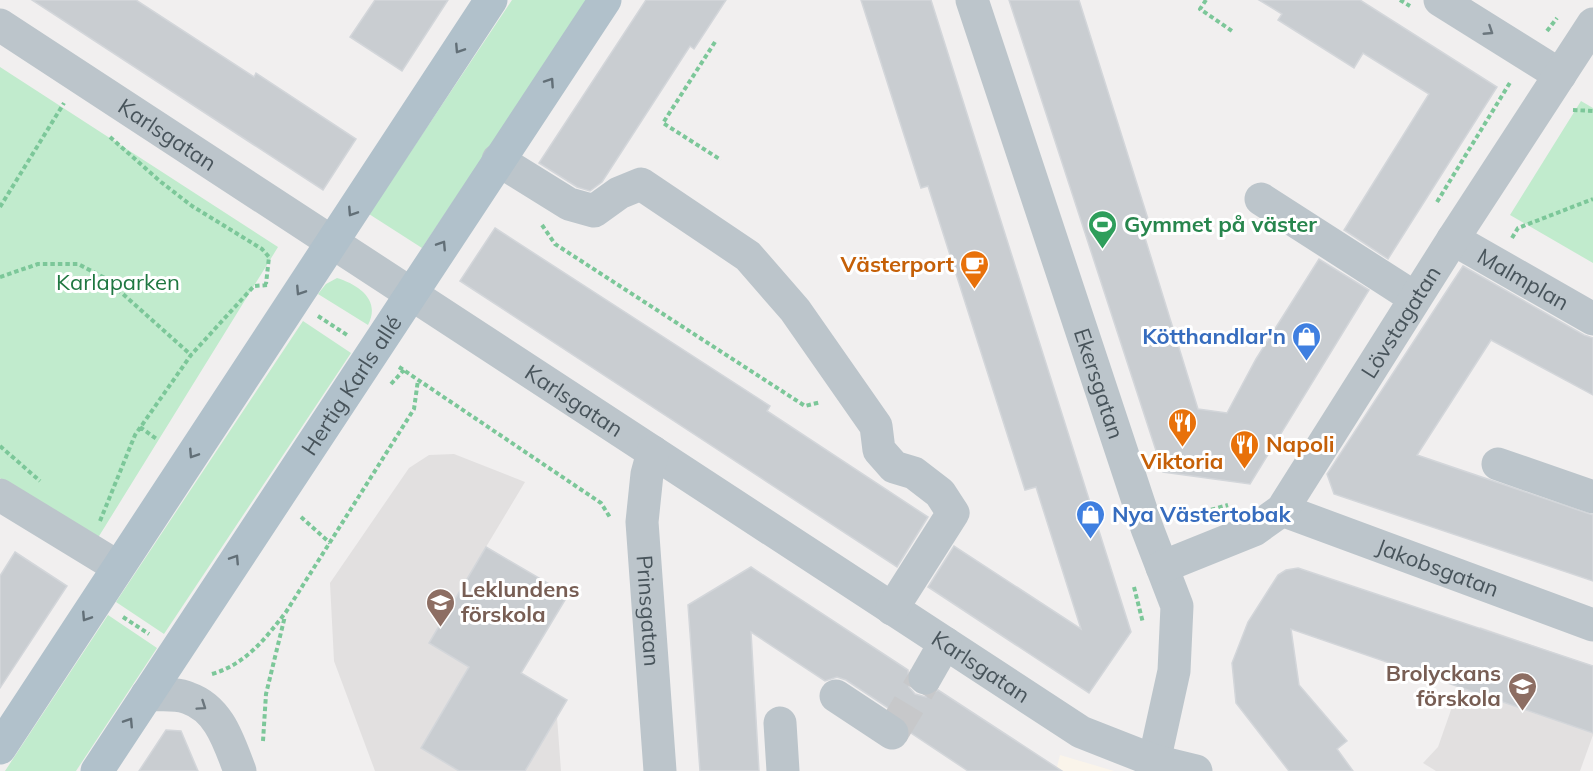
<svg xmlns="http://www.w3.org/2000/svg" width="1593" height="771" viewBox="0 0 1593 771" font-family="Mulish,sans-serif">
<style>
.commercial{fill:#faf4ea}
.education{fill:#e2e0e0}
.green{fill:#c1ebcd}
.building{fill:#c9cdd1;stroke:#d3d6da;stroke-width:1.5}
.lines{fill:none;stroke-linecap:round;stroke-linejoin:round}
.minor-tunnel{stroke:#c7c8ca;stroke-width:33;stroke-dasharray:33 16;stroke-linecap:butt}
.path{stroke:#7cc799;stroke-width:4;stroke-dasharray:4.5 3;stroke-linecap:butt}
.minor{stroke:#bcc5cb;stroke-width:33}
.major{stroke:#b1c1cb;stroke-width:33}
.oneway{stroke:#6b767d}
.oneway2{stroke:#626f77}
.labels{text-anchor:middle;stroke-width:6;stroke-linejoin:round;paint-order:stroke}
.street-label{font-size:22px;fill:#48545b;stroke:#fff}
.leisure-label{font-size:22px;font-weight:bold;fill:#27864d;stroke:#fff;text-anchor:start}
.food-label{font-size:22px;font-weight:bold;fill:#c56008;stroke:#fff;text-anchor:end}
.park-label{font-size:22px;fill:#1f7741;stroke:#fff}
.shop-label{font-size:22px;font-weight:bold;fill:#366cbe;stroke:#fff;text-anchor:end}
.education-label{font-size:22px;font-weight:bold;fill:#785e54;stroke:#fff;text-anchor:start}
</style>
<rect width="100%" height="100%" fill="#f1efef"/>
<!-- commercial -->
<path class="commercial" d="M1060,755L1114,771H1056Z"/>
<!-- education -->
<path class="education" d="M454,454L525,482L486,547L568,595L521,673L567,700L557,717L561,771H375L334,661L330,583L409,468L429,455Z
M1480,627L1593,666V735L1580,771H1436L1423,763L1438,747Z"/>
<!-- green -->
<path class="green" d="M512,0H588L422,248L369,214Z
M0,67L278,247L96,541L0,478Z
M1581,101L1593,108V263L1510,215Z
M337,278C359,285 381,300 368,325L318,294L326,284Z
M303,321L351,353L164,634L116,602Z
M108,615L157,648L76,771H5Z"/>
<!-- building -->
<path class="building" d="M32,0H136L254,77L256,73L356,139L323,190Z
M375,0H448L402,71L350,37Z
M646,0H726L694,49L690,46L602,182L590,191L577,187L539,163Z
M861,0H931L1131,632L1089,693L928,587L954,546L1081,629L1036,487L1025,490L928,186L921,188Z
M1009,0H1079L1149,222L1141,225L1198,409L1227,413L1256,359L1319,259L1369,290L1250,484L1163,472Z
M1259,0H1360L1497,87L1388,259L1344,230L1429,94L1363,53L1354,68L1278,20L1282,14Z
M495,228L770,406L767,411L928,517L897,567L460,281Z
M1463,266L1584,335L1593,338V395L1491,340L1417,455L1593,515V581L1334,494L1327,474Z
M486,547L568,595L521,673L567,700L525,771H459L421,748L469,667L429,643Z
M15,552L67,586L0,688V576Z
M751,567L908,670L909,687L915,694L926,697L938,690L1062,771H968L911,733L908,724L902,717L846,680L837,677L825,681L751,632L759,771H700L688,605Z
M1298,568L1593,666V733L1291,629L1299,685L1347,741L1337,749L1353,771H1289L1236,703L1232,663L1248,622L1278,575L1286,570Z
M166,730L181,731L198,771H139Z"/>
<g class="lines">
<!-- minor-tunnel -->
<path class="minor-tunnel" d="M892,733L925,678"/>
<!-- path -->
<path class="path" d="M1206,0L1200,9L1232,31
M1400,0L1410,6
M1547,31L1557,18
M715,42L663,123L721,160
M1573,110L1593,111
M110,137L161,182L192,206L262,249L269,257L266,284
M1437,202L1511,81
M0,207L64,103
M542,225L555,244L805,406L821,402
M1512,238L1518,228L1593,199
M0,277L38,264H78L105,278L191,355
M318,316L347,335
M399,367L601,503L611,519
M391,384L404,370
M140,427L158,440
M0,446L40,481
M301,517L330,543
M1175,520L1228,505
M100,521L135,435L191,355L254,286L268,285
M1134,587L1143,623
M123,617L149,634
M212,674C246,664 265,639 286,612L414,409L418,380
M263,741L266,694L285,616"/>
<!-- minor -->
<g class="minor">
<path id="s1" d="M972,0L1147,528L1177,606L1174,671L1152,771"/>
<path d="M1440,0L1560,75"/>
<path id="s2" d="M0,25L1081,732L1155,761L1196,771"/>
<path d="M498,160L569,204L594,211L619,193L641,184L748,256L795,310L876,426L879,450L894,467L914,473L940,493L953,513L892,609"/>
<path d="M1261,199L1415,298"/>
<path id="s3" d="M1453,239L1593,319"/>
<path id="s4" d="M653,452L647,474L642,522L660,771"/>
<path d="M1498,464L1593,497"/>
<path d="M0,495L118,567"/>
<path id="s5" d="M1282,510L1593,625"/>
<path id="s6" d="M1162,567L1254,530L1282,510L1453,239L1593,24"/>
<path d="M925,678L945,643"/>
<path d="M147,695C159,695 177,693 188,698C220,709 229,743 240,771"/>
<path d="M836,696L892,733"/>
<path d="M780,723L783,771"/>
</g>
<!-- major -->
<g class="major">
<path d="M0,748L491,0"/>
<path id="s7" d="M97,771L605,0"/>
</g>
</g>
<!-- one-way arrows -->
<defs><path id="oneway-chevron" d="M-2-3.5L2.5 0L-2 3.5" fill="none" stroke-width="1.6" stroke-linecap="round" stroke-linejoin="round" transform="scale(1.5)"/></defs>
<g class="oneway">
<use href="#oneway-chevron" transform="translate(1489 31) rotate(33)"/>
<use href="#oneway-chevron" transform="translate(202 706) rotate(34)"/>
</g>
<g class="oneway2">
<use href="#oneway-chevron" transform="translate(459 49) rotate(123)"/>
<use href="#oneway-chevron" transform="translate(550 82) rotate(-56)"/>
<use href="#oneway-chevron" transform="translate(352 212) rotate(123)"/>
<use href="#oneway-chevron" transform="translate(442 245) rotate(-57)"/>
<use href="#oneway-chevron" transform="translate(300 291) rotate(123)"/>
<use href="#oneway-chevron" transform="translate(193 454) rotate(123)"/>
<use href="#oneway-chevron" transform="translate(235 559) rotate(-57)"/>
<use href="#oneway-chevron" transform="translate(86 617) rotate(123)"/>
<use href="#oneway-chevron" transform="translate(129 722) rotate(-57)"/>
</g>
<!-- icons -->
<defs>
<symbol id="stadium-pin" viewBox="-11 -11 22 30"><path d="M0 17L-7.5 6A9.5 9.5 0 1 1 7.5 6Z" fill="#2e9e5b" stroke="#fff"/><path d="M0-5a6.5 5 0 1 0 0 10a6.5 5 0 1 0 0-10ZM-3.5-1.8h7v3.6h-7Z" fill="#fff"/></symbol>
<symbol id="cafe-pin" viewBox="-11 -11 22 30"><path d="M0 17L-7.5 6A9.5 9.5 0 1 1 7.5 6Z" fill="#e8710a" stroke="#fff"/><path d="M-5.5-4.5H6V0H3Q3 3.5 0 3.5H-2.5Q-5.5 3.5-5.5 0ZM3-3.2v2h1.7v-2ZM-6 4.5H4V6H-6Z" fill="#fff"/></symbol>
<symbol id="shop-pin" viewBox="-11 -11 22 30"><path d="M0 17L-7.5 6A9.5 9.5 0 1 1 7.5 6Z" fill="#3f7fe0" stroke="#fff"/><path d="M-5-2.5h2.3a2.7 3.5 0 0 1 5.4 0H5L5.5 6h-11ZM-1.5-2.5h3a1.5 2.3 0 0 0-3 0Z" fill="#fff"/></symbol>
<symbol id="restaurant-pin" viewBox="-11 -11 22 30"><path d="M0 17L-7.5 6A9.5 9.5 0 1 1 7.5 6Z" fill="#e8710a" stroke="#fff"/><path d="M-5-6h1v4h1v-4h1v4h1v-4h1v5L-1.5 .5V6h-2V.5L-5-1ZM5-6V6H3V1.5H1.5Q1.5-4 5-6Z" fill="#fff"/></symbol>
<symbol id="school-pin" viewBox="-11 -11 22 30"><path d="M0 17L-7.5 6A9.5 9.5 0 1 1 7.5 6Z" fill="#8d6e63" stroke="#fff"/><path d="M0-5L7-2L0 1L-7-2ZM-4 1L0 2.5L4 1V4Q0 6-4 4Z" fill="#fff"/></symbol>
</defs>
<g fill-rule="evenodd">
<use href="#stadium-pin" x="1086" y="208" width="33" height="45"/>
<use href="#cafe-pin" x="958" y="248" width="33" height="45"/>
<use href="#shop-pin" x="1290" y="320" width="33" height="45"/>
<use href="#restaurant-pin" x="1166" y="406" width="33" height="45"/>
<use href="#restaurant-pin" x="1228" y="428" width="33" height="45"/>
<use href="#shop-pin" x="1074" y="498" width="33" height="45"/>
<use href="#school-pin" x="424" y="586" width="33" height="45"/>
<use href="#school-pin" x="1506" y="670" width="33" height="45"/>
</g>
<g class="labels">
<!-- street labels -->
<g class="street-label">
<text dy="8" stroke="none"><textPath href="#s2" startOffset="200">Karlsgatan</textPath></text>
<text dy="8" stroke="none"><textPath href="#s3" startOffset="81">Malmplan</textPath></text>
<text dy="8" stroke="none"><textPath href="#s6" startOffset="356">Lövstagatan</textPath></text>
<text dy="8" stroke="none"><textPath href="#s1" startOffset="404">Ekersgatan</textPath></text>
<text dy="8" stroke="none"><textPath href="#s7" startOffset="462">Hertig Karls allé</textPath></text>
<text dy="8" stroke="none"><textPath href="#s2" startOffset="686">Karlsgatan</textPath></text>
<text dy="8" stroke="none"><textPath href="#s5" startOffset="166">Jakobsgatan</textPath></text>
<text dy="8" stroke="none"><textPath href="#s4" startOffset="160">Prinsgatan</textPath></text>
<text dy="8" stroke="none"><textPath href="#s2" startOffset="1172">Karlsgatan</textPath></text>
</g>
<!-- leisure labels -->
<g class="leisure-label">
<text x="1124" y="232">Gymmet på väster</text>
</g>
<!-- food labels -->
<g class="food-label">
<text x="954" y="272">Västerport</text>
<text x="1266" y="452" text-anchor="start">Napoli</text>
<text x="1182" y="469" text-anchor="middle">Viktoria</text>
</g>
<!-- park labels -->
<g class="park-label">
<text x="118" y="290">Karlaparken</text>
</g>
<!-- shop labels -->
<g class="shop-label">
<text x="1286" y="344">Kötthandlar'n</text>
<text x="1112" y="522" text-anchor="start">Nya Västertobak</text>
</g>
<!-- education labels -->
<g class="education-label">
<text x="461" y="597">Leklundens<tspan x="461" dy="25">förskola</tspan></text>
<text x="1501" y="681" text-anchor="end">Brolyckans<tspan x="1501" dy="25">förskola</tspan></text>
</g>
</g>
</svg>
